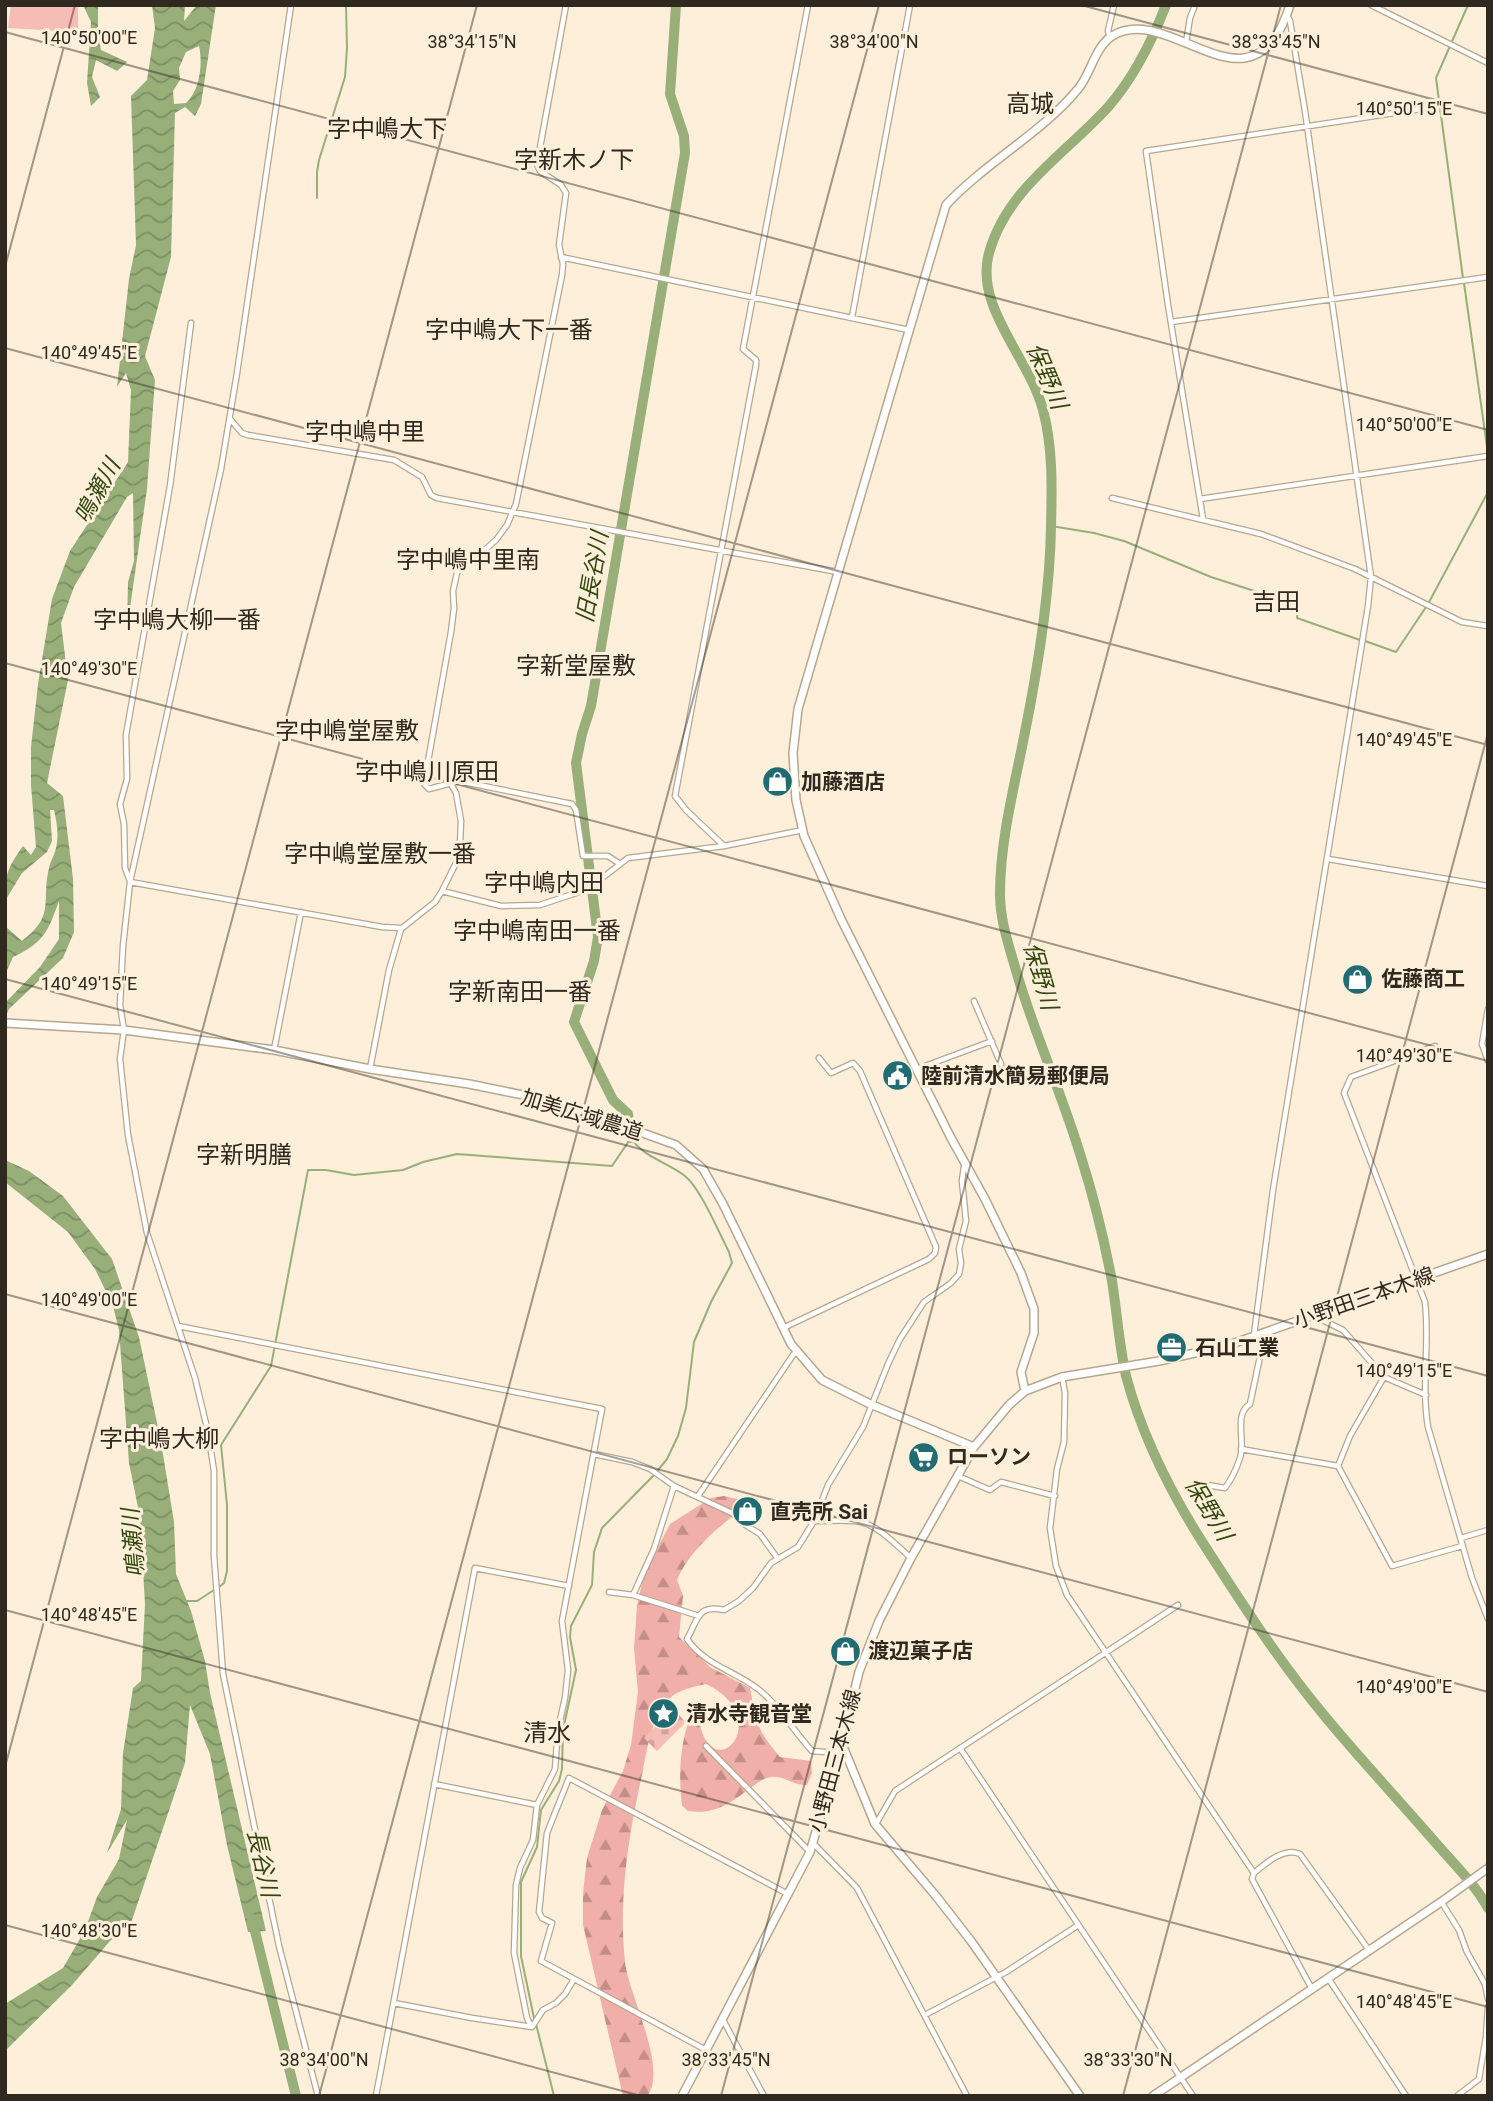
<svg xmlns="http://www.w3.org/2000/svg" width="1493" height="2101" viewBox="0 0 1493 2101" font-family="Roboto,'Noto Sans JP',sans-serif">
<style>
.forest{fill:url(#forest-firs)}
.cemetery{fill:url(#cemetery-stones)}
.green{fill:#f6bcb6}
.water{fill:url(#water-waves);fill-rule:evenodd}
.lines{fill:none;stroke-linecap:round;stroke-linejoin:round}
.stream{stroke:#98af7a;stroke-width:2}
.river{stroke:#98af7a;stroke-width:10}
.street-casing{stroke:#b7a68d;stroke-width:7}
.secondary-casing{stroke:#b7a68d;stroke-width:10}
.street{stroke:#fff;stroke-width:4.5}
.secondary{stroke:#fff;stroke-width:7}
.ticks{fill:none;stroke:#30291f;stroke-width:2;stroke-opacity:0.45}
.labels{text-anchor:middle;stroke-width:6;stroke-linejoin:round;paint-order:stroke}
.poi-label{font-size:21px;font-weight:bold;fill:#30291f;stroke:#fdefda;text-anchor:start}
.street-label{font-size:21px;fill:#30291f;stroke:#fdefda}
.water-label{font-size:23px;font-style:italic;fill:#33480e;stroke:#fdefda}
.quarter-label{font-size:24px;fill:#30291f;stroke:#fdefda}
.ticks-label{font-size:18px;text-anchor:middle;fill:#30291f;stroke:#fdefda;stroke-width:6;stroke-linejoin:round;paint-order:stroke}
</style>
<defs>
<pattern id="forest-firs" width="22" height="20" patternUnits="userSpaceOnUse" patternTransform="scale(1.75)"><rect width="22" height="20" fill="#f0afa8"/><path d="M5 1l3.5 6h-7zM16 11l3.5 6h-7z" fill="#c38e88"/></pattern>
<pattern id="cemetery-stones" width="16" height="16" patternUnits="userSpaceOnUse" patternTransform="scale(1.75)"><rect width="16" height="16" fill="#f6bcb6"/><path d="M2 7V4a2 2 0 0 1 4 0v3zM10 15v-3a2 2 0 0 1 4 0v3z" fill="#d3a29c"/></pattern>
<pattern id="water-waves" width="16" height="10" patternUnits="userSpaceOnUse" patternTransform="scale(1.75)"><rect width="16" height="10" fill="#98af7a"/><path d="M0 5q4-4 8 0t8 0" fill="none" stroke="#7c8e63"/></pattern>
</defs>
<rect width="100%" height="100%" fill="#fdefda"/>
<!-- forest -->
<path class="forest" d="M724,1496L741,1500L740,1511C716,1528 688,1553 677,1580L683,1596L679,1637L710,1667L750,1688C757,1723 756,1729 780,1757L811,1761L812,1773L807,1785C794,1786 783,1775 771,1777C763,1778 757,1783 752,1787C730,1803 716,1815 688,1811L682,1805C678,1773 680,1740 693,1710L698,1715C709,1794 779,1719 706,1684C688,1688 672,1691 661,1708C652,1723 646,1753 643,1770C629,1833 618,1897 625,1962C628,1993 669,2070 647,2096H623L583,1925V1893L587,1858L602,1810L623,1771L631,1745L638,1692L634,1648L637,1606L644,1574L670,1524L711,1498Z"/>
<!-- cemetery -->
<path class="cemetery" d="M673,1709L686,1722L657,1751L644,1738Z"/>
<!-- green -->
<path class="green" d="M11,5H78V32L8,28Z"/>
<!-- water -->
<path class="water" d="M83,5H98V37L101,50L127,62L117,71L96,60L92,77L100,97L91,106L87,83L91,22Z
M152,5H185L184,21L197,5H216L201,104L195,116L185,107L175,113L171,257L145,356L155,380L147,489L127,629L128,582L134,561L133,493L127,497L74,587L61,623L68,680L47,783L63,796L73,879L74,932L63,958L9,1009L5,1018V1003L40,967L59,939V901C48,931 44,943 13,957L5,975V926L22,941C56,915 41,902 49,868C50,861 55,855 56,848C59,835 57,823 54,810H50L52,841L47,852L22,873L5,901C5,874 7,869 23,846L31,855L36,847L31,785V747L38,684L52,599L70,551L128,462L131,390L126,373L117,387L129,279L136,245L131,96L147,80L155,28ZM199,46C203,63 200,91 186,103L174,104L173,91L180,80L179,68L186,52Z
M5,1160L29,1171L63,1196L112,1259L139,1337L161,1442L174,1522L176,1574L191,1611L205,1661L210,1693L266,1931L248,1932L227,1845L210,1754L190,1705L185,1763L131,1923L110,1941L72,1985L5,2051V2004L63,1968L85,1930L97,1897L119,1859L127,1820L107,1853L121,1809L123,1753L133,1688L141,1681L145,1604L140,1517L129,1463L119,1330L113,1306L95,1269L68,1232L5,1182Z"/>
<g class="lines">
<!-- stream -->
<path class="stream" d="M317,198V172L319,160L345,77L347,48L346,5
M1463,278L1436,78L1468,5
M1464,283L1488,454
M1051,526L1094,533L1124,541L1211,577L1298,605L1297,618L1360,640
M1365,641L1396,652L1428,604L1488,492
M219,1587L224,1583L227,1571V1505L221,1445L271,1366L308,1170H326L354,1175L403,1170L423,1162L457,1154L612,1166L631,1138C644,1158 668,1162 685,1176C701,1189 719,1233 729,1252L732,1263L711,1302L694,1342L686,1408L678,1436L667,1459L654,1475L602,1528L594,1552L592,1585L571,1626L570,1637L576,1670L563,1730L562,1769L559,1781L541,1810L537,1847L521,1882V1956L534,2018
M184,1601H197L214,1590
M536,2024L554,2096"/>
<!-- river -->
<path class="river" d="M1166,5C1152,41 1134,77 1109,106C1067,153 1007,188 989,253C974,307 1030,359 1043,410C1053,447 1052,488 1051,526C1050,596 1038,668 1024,737C1014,788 1000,841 1000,894C1000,919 1008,943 1015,967C1033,1031 1062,1093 1081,1157C1094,1198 1104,1239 1112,1281C1117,1312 1119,1345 1126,1376C1141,1432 1170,1491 1201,1540C1239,1599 1278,1660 1323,1714C1359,1758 1398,1799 1435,1842C1453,1863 1475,1884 1488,1908
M631,1138L628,1114L613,1100L574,1022L594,961L598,937L576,763L582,734L591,706L685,153L684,136L670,94L676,5
M252,1919L296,2096"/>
<defs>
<path id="street" d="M291,5L237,373L221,469L130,882L123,946L120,1005L124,1030L120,1059L128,1135L147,1233L195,1378L208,1432L214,1471V1556L223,1674L279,1946L318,2096
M566,5L537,164L540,171L561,185L566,193L559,245L563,264L562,275L516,504L507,525L496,540L479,555L462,565L457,573L453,591L454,608L451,632L424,784L429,789L459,781L572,804L576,810L583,856H608L620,864
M1371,5L1488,63
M1110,38L1108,31L1114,5
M1186,43L1190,18L1195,5
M561,257L909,330
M852,317L910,5
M1171,322L1488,277
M230,419L242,433L248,435L394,460L422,477L431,495L437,498L838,572
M1112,498L1261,534L1355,569L1462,622L1488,626
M1200,499L1488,456
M1203,519L1168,305L1146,151L1427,108
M724,846L686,810L675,796L756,365V360L743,349L808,5
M1328,859L1488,886
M130,881L125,868L124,824L120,804L127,779L126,735L170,486L191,323
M130,882L382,927L401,928
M442,891L501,906L540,905L588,889L628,858L724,846L803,830
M974,1001L1001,1064
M1488,1009L1482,1044L1488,1061
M1435,1046L1351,1077L1344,1093L1425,1302C1430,1343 1421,1386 1428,1427L1472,1578L1488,1619
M274,1050L301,912
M370,1069L389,970L401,929L435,902L442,891L457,861L460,844L461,821L456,793L451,784
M917,1069L992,1041
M1314,1316L1343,1330L1384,1377L1426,1395
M178,1326L602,1409L562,1621L568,1670L565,1698L558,1729L555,1769L537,1805L533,1840L520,1868L516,1885L514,1953L527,2018L531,2026
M783,1328L929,1259L935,1253L936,1247L860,1071L853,1063L831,1073L819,1058
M1254,1335L1273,1190L1368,606L1371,577L1305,111L1290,21L1287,15
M1062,1377L1065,1393L1064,1442L1057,1469L1050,1528L1056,1566L1067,1595L1254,1873L1252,1879L1312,1989
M1241,1449L1338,1466
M594,1454L632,1462L650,1469L674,1486L734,1514L741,1522L760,1534L778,1559
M1338,1466L1392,1566L1462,1546
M1338,1466L1350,1436L1384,1377
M958,1476L990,1490L1001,1482L1055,1496
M1207,1485L1225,1488C1231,1480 1237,1467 1240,1458C1246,1441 1233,1415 1250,1404L1262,1347L1261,1334
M698,1496L793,1355L798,1351
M814,1521C828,1521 841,1520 854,1521C876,1522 896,1545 911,1558
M1461,1538L1488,1530
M609,1592L633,1595L699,1616
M633,1595L654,1549L674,1486
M706,1746L810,1852
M960,1748L1193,2096
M839,1753L812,1751C794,1732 779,1705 758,1689C735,1671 705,1665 687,1639C698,1620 697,1604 724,1610L739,1601L753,1588L771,1563L798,1547L814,1521L828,1485L863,1427L888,1364L900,1339L924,1302L951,1283L959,1274L961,1263L959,1249L966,1221L962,1181L964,1166
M434,1784L537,1805
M876,1824L895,1791L1178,1605
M814,1844L857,1888L967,2096
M1254,1873C1266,1863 1284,1847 1300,1854L1369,1950
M1442,1903L1459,1930L1467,1952L1485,1984L1488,1999
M1328,1978L1406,2096
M394,2003L472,2018L532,2027L543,2010L556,2003L565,1994L574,1979
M925,2015L1006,1972L1077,1926
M723,2020L764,2096
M706,2050L541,1961L552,1923L542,1918L539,1912L547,1833L569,1778L788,1894
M376,2096L475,1568L569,1586
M1457,2096L1479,2079L1486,2037L1488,2007"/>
<path id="secondary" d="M5,1023L124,1030L274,1050L370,1069L469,1084L557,1102L676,1145L703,1169L723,1204L791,1344L822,1380L870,1404L974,1447
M1025,1391L1021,1372L1034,1333V1309L1021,1273L985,1199L951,1138L841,919L804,836L796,800L793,753L798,709L946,205C986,162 1042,133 1078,89C1091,74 1094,48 1112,36C1170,0 1252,125 1290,5
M842,1744L875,1824L936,1896L971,1941L1080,2096
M682,2096L810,1852L842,1743L859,1672L879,1621L911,1558L974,1447L1009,1405L1025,1391L1062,1377L1159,1361L1226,1346L1488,1254
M1153,2096L1441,1902L1488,1868"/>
</defs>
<!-- street casing -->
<use href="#street" class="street-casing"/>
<!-- secondary casing -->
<use href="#secondary" class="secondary-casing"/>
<!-- street -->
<use href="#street" class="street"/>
<!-- secondary -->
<use href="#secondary" class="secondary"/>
</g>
<!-- ticks -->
<path class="ticks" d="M1081,5L1488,114M5,32L1488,430M5,267L75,5M5,348L1488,745M5,663L1488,1061M5,979L1488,1376M5,1294L1488,1692M5,1610L1488,2007M5,1767L477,5M5,1925L641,2096M319,2096L879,5M721,2096L1281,5M1123,2096L1488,733"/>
<!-- icons -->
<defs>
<symbol id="shop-disc" viewBox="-11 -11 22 22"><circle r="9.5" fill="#216c73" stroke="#fdefda"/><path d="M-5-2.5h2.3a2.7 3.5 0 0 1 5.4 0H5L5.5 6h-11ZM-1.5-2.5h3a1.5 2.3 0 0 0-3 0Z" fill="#fff"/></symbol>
<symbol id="civic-disc" viewBox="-11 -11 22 22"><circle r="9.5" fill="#216c73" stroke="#fdefda"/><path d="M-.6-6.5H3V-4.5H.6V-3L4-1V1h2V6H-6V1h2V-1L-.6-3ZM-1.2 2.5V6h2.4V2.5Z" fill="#fff"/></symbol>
<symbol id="office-disc" viewBox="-11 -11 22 22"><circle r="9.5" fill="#216c73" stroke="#fdefda"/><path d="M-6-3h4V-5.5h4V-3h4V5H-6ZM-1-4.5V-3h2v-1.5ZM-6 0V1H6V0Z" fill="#fff"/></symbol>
<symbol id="supermarket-disc" viewBox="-11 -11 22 22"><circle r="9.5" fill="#216c73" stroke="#fdefda"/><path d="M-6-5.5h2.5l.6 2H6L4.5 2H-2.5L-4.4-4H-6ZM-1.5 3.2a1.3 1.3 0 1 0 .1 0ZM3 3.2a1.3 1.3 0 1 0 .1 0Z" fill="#fff"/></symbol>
<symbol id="sight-disc" viewBox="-11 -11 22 22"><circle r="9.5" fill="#216c73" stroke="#fdefda"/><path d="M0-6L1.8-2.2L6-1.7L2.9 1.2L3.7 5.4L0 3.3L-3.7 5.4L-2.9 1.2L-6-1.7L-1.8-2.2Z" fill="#fff"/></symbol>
</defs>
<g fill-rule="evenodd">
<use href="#shop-disc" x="760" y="764" width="35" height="35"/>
<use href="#shop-disc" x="1340" y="962" width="35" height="35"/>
<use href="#civic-disc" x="880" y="1058" width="35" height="35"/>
<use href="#office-disc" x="1154" y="1330" width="35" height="35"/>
<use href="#supermarket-disc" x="906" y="1440" width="35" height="35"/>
<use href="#shop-disc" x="730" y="1494" width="35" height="35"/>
<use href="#shop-disc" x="828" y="1634" width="35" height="35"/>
<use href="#sight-disc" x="646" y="1696" width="35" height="35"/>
</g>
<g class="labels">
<!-- poi labels -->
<g class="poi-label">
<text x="801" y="789">加藤酒店</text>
<text x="1381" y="986">佐藤商工</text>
<text x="921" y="1083">陸前清水簡易郵便局</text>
<text x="1195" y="1355">石山工業</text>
<text x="947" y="1464">ローソン</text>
<text x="770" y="1519">直売所 Sai</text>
<text x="868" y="1658">渡辺菓子店</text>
<text x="686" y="1721">清水寺観音堂</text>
</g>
<!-- street labels -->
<g class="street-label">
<text transform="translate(582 1115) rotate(17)" y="7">加美広域農道</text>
<text transform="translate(1364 1298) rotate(-19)" y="7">小野田三本木線</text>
<text transform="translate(835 1761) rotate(-75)" y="7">小野田三本木線</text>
</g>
<!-- water labels -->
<g class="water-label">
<text transform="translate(1047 376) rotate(67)" y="8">保野川</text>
<text transform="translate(97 491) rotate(-61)" y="8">鳴瀬川</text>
<text transform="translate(592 577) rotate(-80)" y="8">旧長谷川</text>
<text transform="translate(1041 976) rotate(74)" y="8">保野川</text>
<text transform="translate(1209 1509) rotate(59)" y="8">保野川</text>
<text transform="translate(133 1543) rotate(-95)" y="8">鳴瀬川</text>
<text transform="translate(263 1863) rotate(77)" y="8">長谷川</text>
</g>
<!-- quarter labels -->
<g class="quarter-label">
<text x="1030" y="112">高城</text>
<text x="387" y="137">字中嶋大下</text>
<text x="574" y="168">字新木ノ下</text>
<text x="509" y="338">字中嶋大下一番</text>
<text x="365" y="440">字中嶋中里</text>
<text x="468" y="568">字中嶋中里南</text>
<text x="1276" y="610">吉田</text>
<text x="177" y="628">字中嶋大柳一番</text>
<text x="576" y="674">字新堂屋敷</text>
<text x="347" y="739">字中嶋堂屋敷</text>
<text x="427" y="780">字中嶋川原田</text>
<text x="380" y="862">字中嶋堂屋敷一番</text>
<text x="544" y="891">字中嶋内田</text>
<text x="537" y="939">字中嶋南田一番</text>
<text x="520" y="1000">字新南田一番</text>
<text x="244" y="1163">字新明膳</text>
<text x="159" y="1447">字中嶋大柳</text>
<text x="547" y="1741">清水</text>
</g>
</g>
<g class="ticks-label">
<text x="89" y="44">140°50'00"E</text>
<text x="874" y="48">38°34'00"N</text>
<text x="1276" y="48">38°33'45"N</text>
<text x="472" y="48">38°34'15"N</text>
<text x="1404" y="115">140°50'15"E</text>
<text x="89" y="359">140°49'45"E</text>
<text x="1404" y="431">140°50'00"E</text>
<text x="89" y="675">140°49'30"E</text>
<text x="1404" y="746">140°49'45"E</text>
<text x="89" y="990">140°49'15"E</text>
<text x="1404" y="1062">140°49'30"E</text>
<text x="89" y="1306">140°49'00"E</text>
<text x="1404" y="1377">140°49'15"E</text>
<text x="89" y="1621">140°48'45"E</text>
<text x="1404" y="1693">140°49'00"E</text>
<text x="89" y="1937">140°48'30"E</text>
<text x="1404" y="2008">140°48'45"E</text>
<text x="324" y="2066">38°34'00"N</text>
<text x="726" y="2066">38°33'45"N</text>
<text x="1128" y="2066">38°33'30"N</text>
</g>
<!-- border -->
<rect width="1493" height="2101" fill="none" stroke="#30291f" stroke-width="14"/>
</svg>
